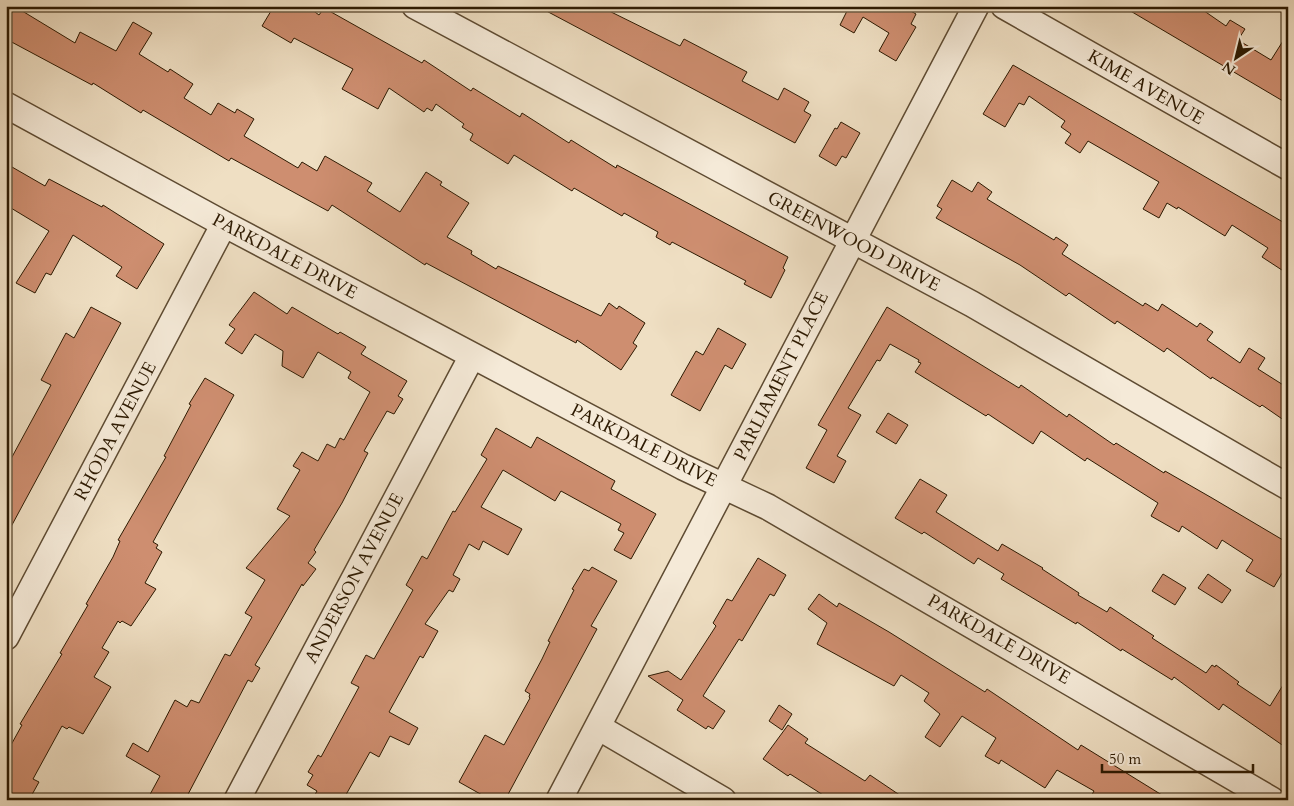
<svg xmlns="http://www.w3.org/2000/svg" width="1294" height="806" viewBox="0 0 1294 806" font-family="Cardo,serif">
<style>
.building{fill:#ce8e70;stroke:#2d1a02}
.lines{fill:none;stroke-linecap:round;stroke-linejoin:round}
.minor-casing{stroke:#5e4b32;stroke-width:28}
.minor{stroke:#f5ead8;stroke-width:25}
.labels{text-anchor:middle;stroke-width:5;stroke-linejoin:round;paint-order:stroke}
.street-label{font-size:18px;fill:#2d1a02;stroke:#f5ead8}
</style>
<rect width="100%" height="100%" fill="#efdfc3"/>
<filter id="stains"><feTurbulence type="fractalNoise" baseFrequency=".004" numOctaves="4"/><feColorMatrix values="0 0 0 0 .2 0 0 0 0 .09 0 0 0 0 .02 0 0 0 .5 -.17"/></filter>
<radialGradient id="worn" r=".72"><stop offset=".6" stop-color="#630" stop-opacity="0"/><stop offset="1" stop-color="#630" stop-opacity=".3"/></radialGradient>
<!-- building -->
<path class="building" d="M6,6H14L75,43L80,32L116,51L133,22L152,33L139,54L168,72L170,69L193,84L184,98L211,115L218,103L235,113L237,109L254,119L244,136L298,168L302,162L317,171L325,156L372,183L367,191L400,212L426,172L442,182L440,185L469,203L447,237L472,251L471,254L496,269L498,266L601,316L609,303L617,309L619,306L645,323L633,343L637,346L621,370L577,340L576,343L426,263L425,265L332,205L328,211L231,158L229,161L143,110L141,113L93,83L92,85L6,39Z
M274,6H307L319,15L324,8L422,63L424,60L471,91L473,88L520,117L522,113L569,143L571,140L616,168L617,165L788,257L783,268L785,270L771,298L744,284L746,281L672,242L670,245L656,237L658,232L624,213L622,216L574,188L572,191L514,155L508,164L470,140L473,134L462,127L464,124L436,104L432,111L427,108L424,112L389,88L378,109L342,89L353,69L294,38L291,43L262,26Z
M537,6H599L680,46L684,39L747,72L742,81L778,100L784,88L809,102L804,111L811,115L795,143Z
M843,6H902L916,14L911,24L916,27L896,61L879,51L889,33L863,17L854,33L840,25L848,9Z
M1122,6H1197L1226,26L1230,20L1245,29L1238,40L1271,60L1288,33V104Z
M1013,65L1288,225V274L1262,257L1268,248L1232,225L1225,236L1178,207L1177,209L1167,203L1159,218L1143,209L1159,182L1088,141L1080,153L1065,143L1071,134L1061,127L1065,121L1029,96L1024,105L1019,103L1005,127L983,114Z
M841,122L860,133L846,158L842,156L836,166L819,156L835,128L837,129Z
M12,167L45,186L49,179L102,207L103,205L164,244L137,289L116,276L122,267L73,235L51,275L46,273L35,293L16,283L49,231L6,205V177Z
M952,180L972,192L978,182L992,192L987,199L1054,240L1056,237L1068,245L1062,254L1143,306L1145,303L1158,311L1162,304L1197,327L1200,323L1213,332L1207,340L1240,363L1249,348L1265,358L1258,369L1288,388V423L1262,405L1260,407L1212,377L1211,379L1167,348L1164,352L1117,321L1115,324L1069,293L1066,296L1020,265L936,218L942,209L937,206Z
M254,292L287,314L292,307L338,334L340,332L366,347L361,354L407,381L398,396L403,399L394,414L387,411L364,451L368,453L342,503L314,550L316,552L308,563L316,569L303,586L302,584L268,643L255,665L260,668L252,682L248,680L185,800H147L160,776L126,756L133,743L148,752L175,700L187,707L191,700L199,703L225,654L230,656L252,617L245,613L265,580L246,568L290,516L277,509L300,470L293,466L302,452L318,461L327,444L335,448L340,438L344,440L370,392L348,378L351,372L318,352L303,378L282,366L283,351L255,334L242,354L225,343L235,329L229,325Z
M91,307L121,323L6,536V468L51,385L41,380L66,333L74,338Z
M887,307L1019,388L1021,385L1067,417L1069,414L1114,445L1116,443L1164,473L1165,471L1212,498L1288,543V563L1274,587L1246,571L1253,560L1222,540L1217,549L1182,526L1179,532L1151,516L1158,503L1087,458L1085,461L1041,431L1033,444L988,414L986,416L915,372L921,363L918,362L919,360L890,344L880,361L877,360L848,408L861,415L837,456L846,461L834,483L806,468L827,430L818,425Z
M718,328L746,344L732,369L725,365L700,411L671,395L696,351L703,355Z
M205,378L234,395L153,542L158,545L156,548L162,552L145,583L156,589L131,626L122,621L120,623L118,621L102,648L109,652L94,677L111,687L83,734L69,727L67,729L62,726L33,779L39,782L29,800H6V754L22,725L20,724L62,654L60,653L88,605L86,604L113,557L120,541L118,540L166,457L164,456L191,405L189,404Z
M888,413L908,425L896,444L876,432Z
M496,428L531,448L537,437L615,481L611,489L656,514L631,559L614,550L624,533L618,530L621,524L561,491L555,501L503,470L481,507L522,529L508,555L483,541L479,550L469,544L453,575L460,579L453,592L449,590L425,624L438,631L423,658L420,656L389,712L418,728L409,745L390,736L379,757L370,752L343,800H312L317,791L307,785L313,775L308,772L318,755L321,757L359,687L351,683L366,655L374,659L413,590L406,585L422,556L427,559L453,511L455,512L487,459L481,455Z
M920,479L947,495L936,512L998,551L1002,544L1043,568L1042,569L1079,593L1078,595L1107,612L1110,607L1154,636L1152,638L1206,673L1212,665L1215,667L1216,665L1239,682L1237,684L1270,706L1288,677V749L1223,704L1219,710L1174,677L1172,680L1122,649L1121,651L1077,622L1076,624L1001,579L1004,574L978,558L974,564L924,532L922,534L895,518Z
M758,558L786,575L774,596L770,594L742,641L739,639L703,696L725,711L713,729L708,726L706,729L677,710L683,700L648,676L668,671L681,680L716,626L713,623L727,599L732,601Z
M592,567L617,581L591,626L597,629L505,800H491L459,782L485,735L504,745L530,698L529,697L530,694L525,691L542,659L550,642L548,641L574,590L572,589L584,569L589,571Z
M1163,574L1186,588L1175,605L1152,591Z
M1208,574L1231,590L1222,603L1198,588Z
M819,594L837,607L839,603L889,632L985,692L987,689L1078,750L1081,745L1170,800H1089L1094,791L1057,770L1045,788L1001,760L999,764L985,756L996,738L962,716L940,747L925,737L940,714L924,701L929,693L901,675L894,686L817,644L827,623L808,609Z
M779,705L792,714L782,730L769,721Z
M788,725L808,739L805,743L865,781L870,775L907,800H831L790,774L788,776L763,759Z"/>
<g class="lines">
<defs>
<path id="minor" d="M415,6L972,304L1288,487
M1004,6L1288,167
M6,105L224,224L683,467L768,507L1272,800
M6,637L224,224
M598,727L723,800
M237,800L472,356
M559,800L976,6"/>
</defs>
<!-- minor casing -->
<use href="#minor" class="minor-casing"/>
<!-- minor -->
<use href="#minor" class="minor"/>
</g>
<g class="labels">
<!-- street labels -->
<g class="street-label">
<text transform="translate(1146 87) rotate(30)" y="6">KIME AVENUE</text>
<text transform="translate(854 241) rotate(28)" y="6">GREENWOOD DRIVE</text>
<text transform="translate(285 256) rotate(28)" y="6">PARKDALE DRIVE</text>
<text transform="translate(781 376) rotate(-63)" y="6">PARLIAMENT PLACE</text>
<text transform="translate(115 431) rotate(-62)" y="6">RHODA AVENUE</text>
<text transform="translate(644 445) rotate(27)" y="6">PARKDALE DRIVE</text>
<text transform="translate(354 578) rotate(-62)" y="6">ANDERSON AVENUE</text>
<text transform="translate(999 639) rotate(30)" y="6">PARKDALE DRIVE</text>
</g>
</g>
<!-- margin -->
<rect width="1294" height="806" fill="none" stroke="#efdfc3" stroke-width="25"/>
<rect x="8" y="8" width="1279" height="791" fill="none" stroke="#2d1a02" stroke-width="2.5"/>
<rect x="12" y="12" width="1269" height="781" fill="none" stroke="#2d1a02"/>
<!-- north arrow -->
<g transform="translate(1236 58) rotate(215)" stroke="#f5ead8" stroke-width="4" paint-order="stroke">
<path d="M0-4L9 19L0 12L-9 19Z" fill="#2d1a02"/>
<text y="-8" font-size="14" font-weight="bold" text-anchor="middle" fill="#2d1a02">N</text>
</g>
<!-- scale -->
<path d="M1102 764v8h151v-8" fill="none" stroke="#2d1a02" stroke-width="2.5"/>
<text x="1109" y="764" font-size="15" fill="#2d1a02" stroke="#f5ead8" stroke-width="4" paint-order="stroke">50 m</text>
<rect width="100%" height="100%" filter="url(#stains)"/>
<rect width="100%" height="100%" fill="url(#worn)"/>
</svg>
